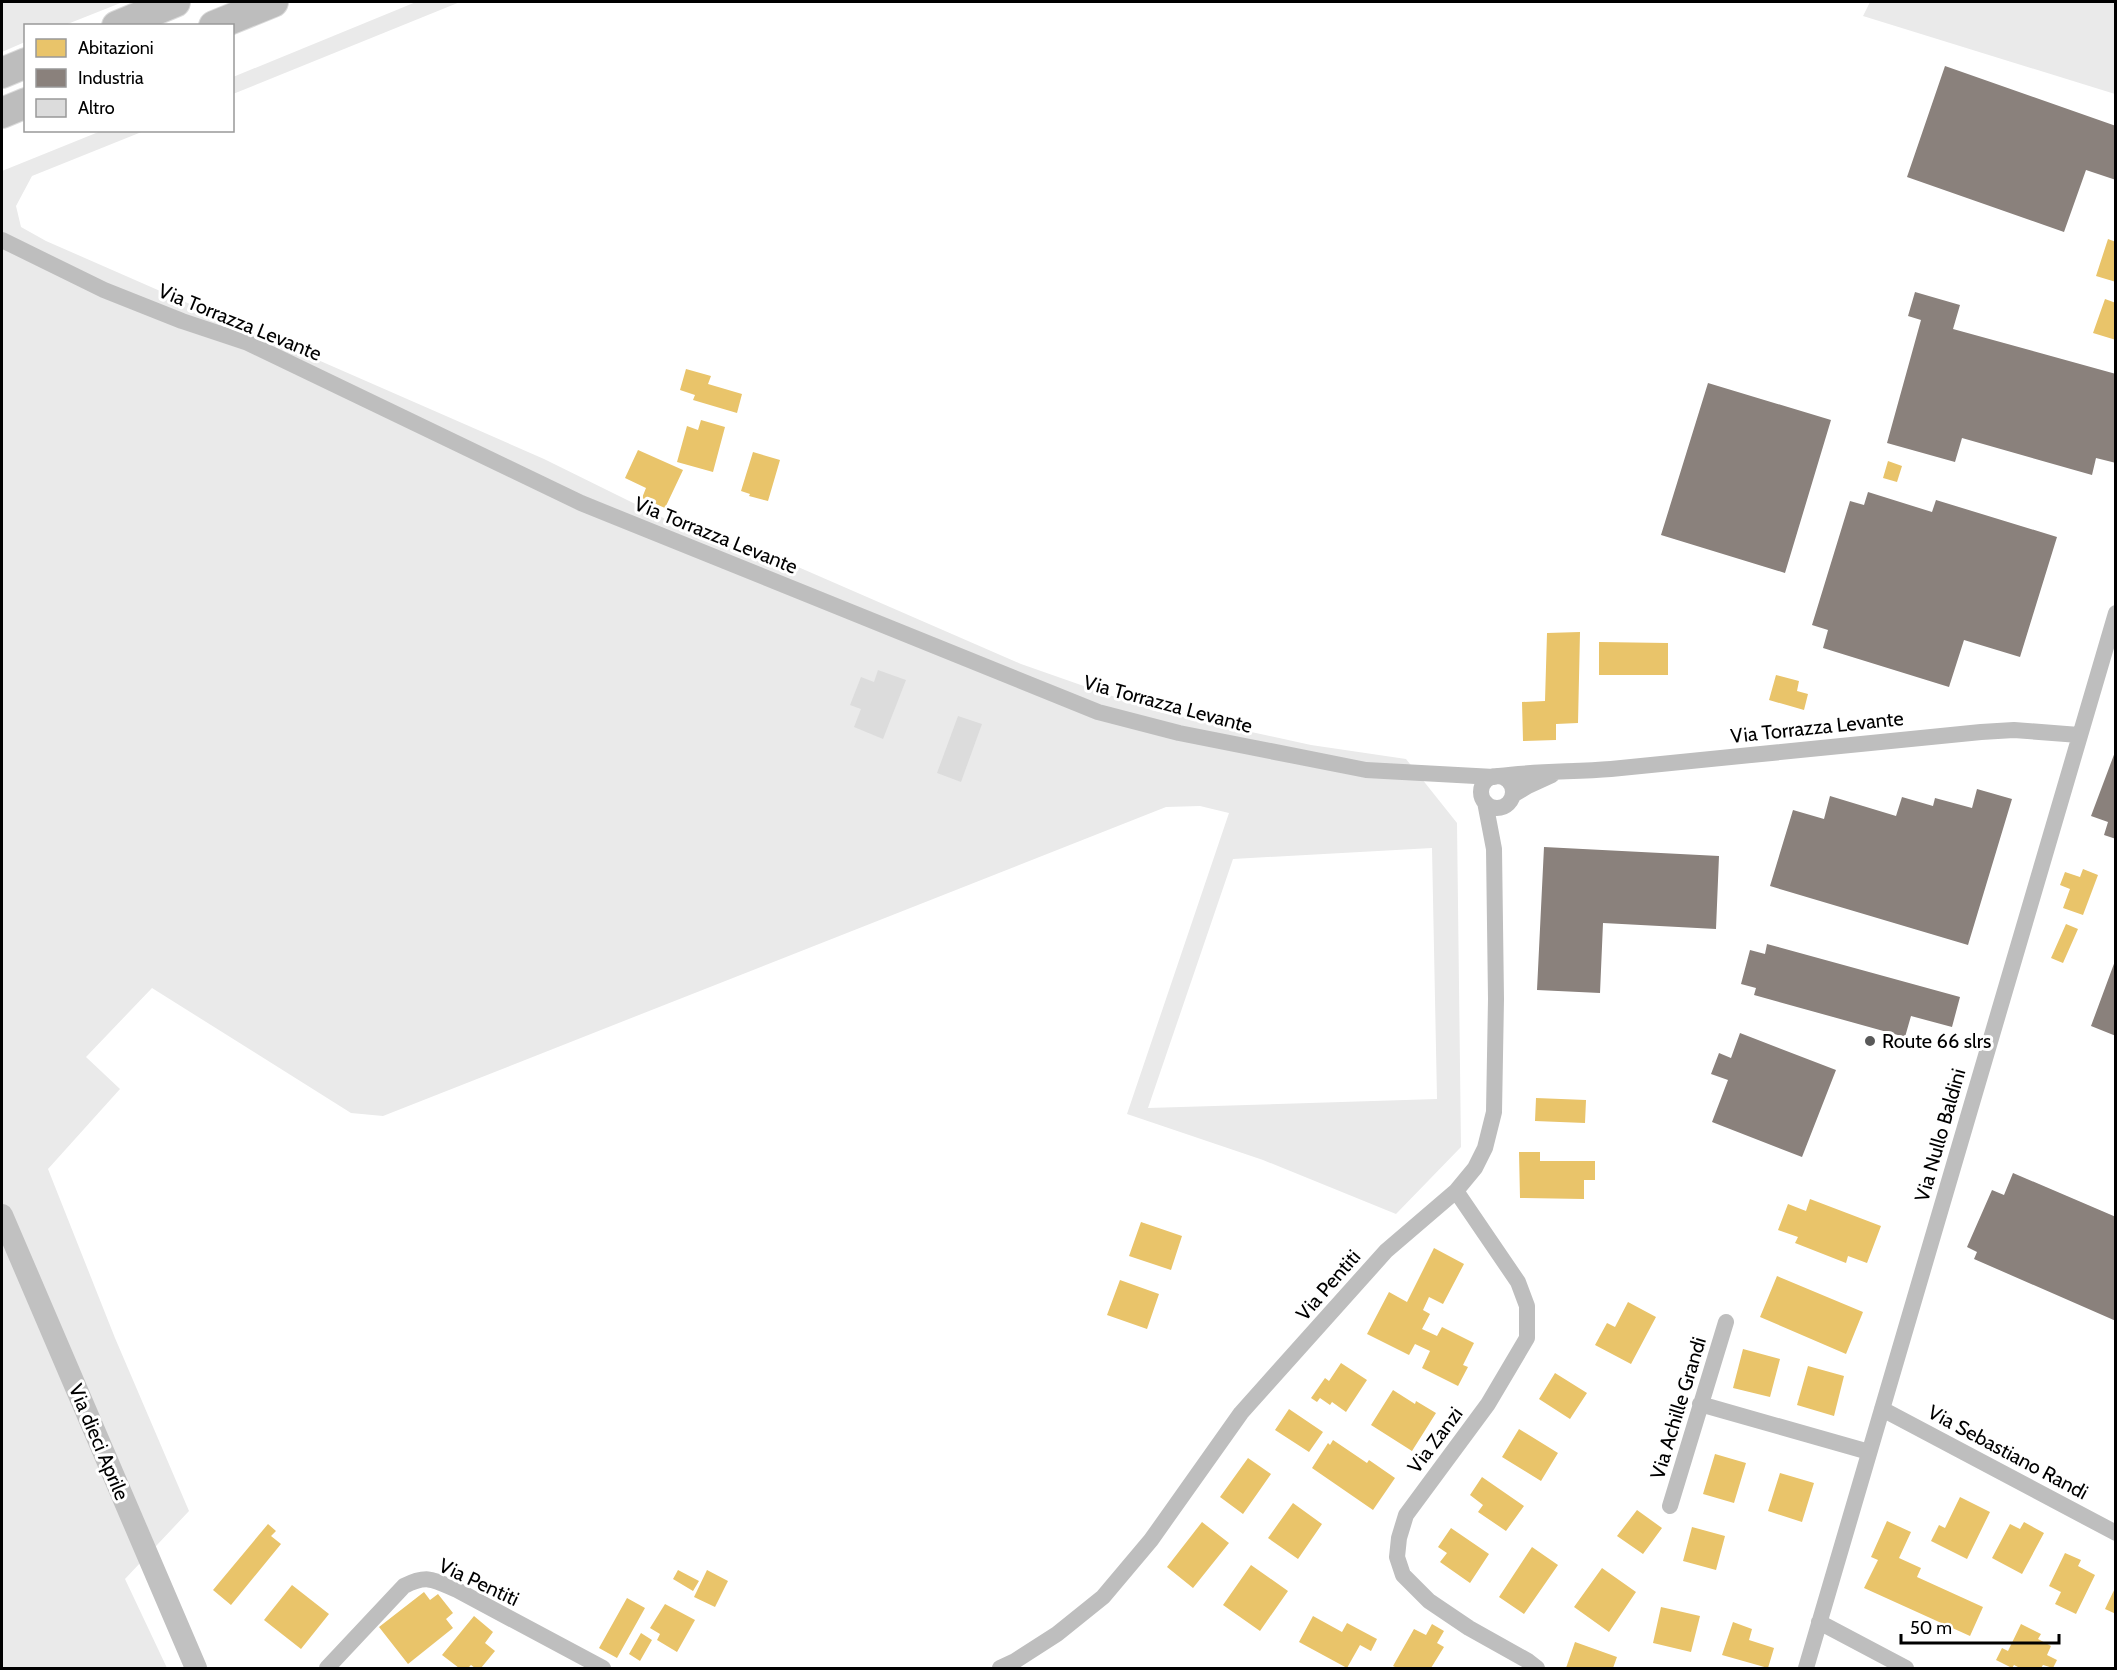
<svg xmlns="http://www.w3.org/2000/svg" width="2117" height="1670" viewBox="0 0 2117 1670" font-family="Cabin,sans-serif">
<style>
.green{fill:#eaeaea;fill-rule:evenodd}
.homes{fill:#e9c46a}
.industry{fill:#8a817c}
.building{fill:#dcdcdc}
.lines{fill:none;stroke-linecap:round;stroke-linejoin:round}
.highway-casing{stroke:#dbdbdb;stroke-width:32}
.street{stroke:#bebebe;stroke-width:16}
.secondary{stroke:#c1c1c1;stroke-width:22}
.highway{stroke:#bdbdbd;stroke-width:30}
.poi-dot{fill:#595959;stroke:#fff;stroke-width:2}
.labels{text-anchor:middle;stroke-width:6;stroke-linejoin:round;paint-order:stroke}
.street-label{font-size:20px;fill:#000;stroke:#fff}
.poi-label{font-size:20px;fill:#000;stroke:#fff;text-anchor:start}
</style>
<rect width="100%" height="100%" fill="#fff"/>
<!-- green -->
<path class="green" d="M2,2H123L65,25L26,26L25,42L2,52Z
M416,2H460L233,94V77Z
M1870,2H2115V94L1863,16Z
M101,131H144L32,176L16,206L21,227L46,241L544,459L690,531L782,560L1021,664L1155,711L1311,745L1406,759L1457,823L1461,1147L1396,1214L1263,1160L1127,1114L1229,813L1200,806L1166,807L383,1116L351,1113L152,988L86,1057L120,1089L48,1169L115,1338L189,1511L125,1579L167,1668H2V171ZM1432,848L1437,1099L1148,1108L1233,859Z"/>
<!-- homes -->
<path class="homes" d="M2108,239L2116,242V282L2096,276Z
M2105,299L2116,303V340L2093,333Z
M686,369L711,376L708,384L742,394L737,413L693,400L695,395L680,390Z
M701,420L725,427L713,472L677,462L687,426L698,430Z
M638,450L683,470L665,508L642,498L646,488L625,478Z
M753,452L780,460L768,501L749,496L750,494L741,491Z
M1888,461L1902,466L1897,482L1883,478Z
M1580,632L1578,723L1556,724V740L1523,741L1522,702L1545,701L1547,633Z
M1599,642L1668,643V675H1599Z
M1776,675L1799,681L1797,691L1808,694L1804,710L1769,700Z
M2083,869L2098,875L2083,915L2063,908L2070,889L2060,885L2065,872L2080,877Z
M2066,924L2078,929L2063,963L2051,958Z
M1536,1098L1586,1100L1585,1123L1535,1121Z
M1519,1152H1540V1161H1595V1180H1584V1199L1520,1198Z
M1810,1199L1881,1226L1867,1263L1848,1256L1846,1263L1795,1243L1798,1237L1778,1230L1788,1204L1806,1211Z
M1141,1222L1182,1236L1171,1270L1129,1256Z
M1434,1248L1464,1264L1443,1304L1429,1297L1423,1310L1430,1314L1422,1329L1437,1336L1442,1327L1474,1343L1463,1365L1468,1367L1458,1386L1422,1368L1430,1351L1415,1344L1409,1355L1367,1334L1389,1292L1407,1302Z
M1777,1276L1863,1312L1846,1354L1760,1317Z
M1120,1280L1159,1294L1147,1329L1107,1315Z
M1628,1302L1656,1317L1631,1364L1595,1345L1607,1323L1615,1327Z
M1743,1349L1780,1359L1770,1397L1733,1388Z
M1341,1363L1367,1380L1346,1412L1332,1402L1330,1405L1320,1398L1317,1402L1311,1398L1325,1378L1329,1381Z
M1808,1366L1844,1376L1834,1416L1797,1405Z
M1555,1373L1587,1393L1570,1419L1539,1399Z
M1393,1390L1415,1404L1416,1401L1436,1413L1412,1451L1371,1425Z
M1289,1409L1323,1432L1309,1452L1275,1430Z
M1519,1429L1558,1453L1541,1481L1502,1457Z
M1333,1440L1367,1463L1369,1460L1395,1478L1373,1510L1312,1468L1328,1443L1330,1445Z
M1715,1454L1746,1463L1734,1503L1703,1494Z
M1248,1458L1271,1474L1243,1514L1220,1497Z
M1780,1473L1814,1483L1802,1522L1768,1511Z
M1482,1477L1524,1506L1506,1531L1478,1512L1483,1505L1470,1495Z
M1960,1497L1990,1512L1967,1559L1931,1541L1939,1525L1945,1528Z
M1293,1503L1322,1524L1298,1559L1268,1538Z
M1637,1510L1662,1528L1643,1554L1617,1536Z
M1887,1521L1911,1532L1899,1558L1921,1568L1917,1577L1983,1607L1970,1636L1864,1588L1878,1560L1871,1557Z
M1202,1522L1229,1543L1193,1588L1167,1567Z
M2024,1522L2044,1533L2022,1574L1992,1558L2010,1524L2020,1529Z
M268,1524L276,1531L271,1536L281,1544L231,1605L213,1590Z
M1692,1527L1725,1536L1716,1570L1683,1561Z
M1451,1528L1489,1554L1470,1583L1440,1562L1447,1553L1438,1547Z
M1532,1547L1558,1565L1524,1614L1499,1597Z
M2065,1553L2081,1560L2078,1566L2095,1575L2076,1614L2055,1604L2061,1592L2049,1586Z
M1251,1565L1288,1591L1260,1631L1223,1605Z
M1602,1568L1636,1592L1609,1632L1574,1607Z
M678,1570L699,1581L693,1591L673,1579Z
M707,1570L728,1581L715,1607L694,1597Z
M292,1585L329,1614L301,1649L264,1620Z
M2116,1586V1614L2105,1609Z
M424,1592L430,1600L438,1594L453,1613L446,1619L453,1628L408,1664L379,1627Z
M627,1598L645,1608L617,1658L599,1648Z
M665,1604L695,1620L677,1652L657,1640L660,1634L650,1628Z
M1661,1607L1700,1616L1691,1652L1653,1643Z
M474,1616L493,1632L485,1643L495,1651L481,1668H475L471,1665L468,1668H459L442,1655Z
M1313,1616L1342,1632L1347,1623L1377,1639L1371,1651L1360,1645L1347,1668L1299,1642Z
M1733,1622L1752,1629L1749,1640L1774,1648L1768,1668L1722,1655Z
M1432,1624L1444,1631L1437,1643L1444,1647L1431,1668H1397L1393,1666L1414,1629L1426,1635Z
M2021,1624L2041,1634L2038,1639L2051,1646L2047,1655L2057,1660L2053,1668L2043,1665L2041,1668H2020L2014,1665L2012,1668L1996,1660L2002,1648L2008,1651Z
M641,1633L652,1640L640,1661L629,1654Z
M1575,1642L1617,1657L1613,1668H1566Z"/>
<!-- industry -->
<path class="industry" d="M1945,66L2116,126V180L2086,170L2064,232L1907,177Z
M1915,292L1960,305L1953,329L2116,374V463L2096,458L2092,475L1962,438L1955,462L1887,443L1921,320L1908,316Z
M1708,383L1831,420L1785,573L1661,535Z
M1868,492L1932,512L1936,500L2057,537L2020,657L1964,640L1949,687L1823,648L1828,630L1812,625L1850,501L1864,505Z
M2115,752H2116V839L2104,835L2108,822L2091,816Z
M1977,789L2012,799L1968,945L1770,886L1793,810L1824,819L1830,796L1896,816L1902,797L1933,806L1935,798L1972,808Z
M1544,847L1719,856L1716,929L1603,923L1600,993L1537,990Z
M1767,944L1960,997L1952,1027L1911,1016L1905,1037L1754,995L1756,988L1741,984L1750,950L1765,954Z
M2115,961H2116V1036L2091,1026Z
M1740,1033L1836,1070L1802,1157L1712,1122L1728,1080L1711,1074L1719,1053L1731,1058Z
M2013,1173L2116,1217V1321L1974,1259L1977,1252L1967,1247L1992,1190L2004,1195Z"/>
<!-- building -->
<path class="building" d="M878,670L906,680L883,739L854,727L861,709L850,705L861,677L874,682Z
M958,716L982,724L961,782L937,773Z"/>
<g class="lines">
<defs>
<path id="highway" d="M117,26L175,2
M214,26L273,2
M2,73L26,63
M2,113L26,103"/>
</defs>
<!-- highway casing -->
<use href="#highway" class="highway-casing"/>
<!-- street -->
<path class="street" d="M2,240L104,290L182,321L248,343L581,503L1098,712L1179,733L1366,770L1494,777
M1499,776C1536,771 1574,772 1611,769L1981,732L2014,730L2079,735
M1481 792a16 16 0 1 1 32 0a16 16 0 1 1-32 0Z
M1513,795L1528,786L1552,775
M1456,1191L1518,1282L1527,1306V1338L1488,1404L1406,1515L1399,1538L1397,1557L1403,1575L1429,1601L1469,1628L1528,1661L1537,1668
M1700,1404L1869,1452
M1882,1409L2116,1533
M1670,1506L1726,1322
M1819,1622L1906,1668
M327,1668L404,1586C428,1574 434,1580 457,1590L603,1668
M1000,1668L1015,1661L1057,1634L1103,1597L1151,1540L1241,1413L1386,1251L1456,1191L1475,1168L1485,1148L1494,1112L1496,999L1494,849L1485,802
M1806,1668L2116,613"/>
<!-- secondary -->
<path class="secondary" d="M2,1215L196,1668"/>
<!-- highway -->
<use href="#highway" class="highway"/>
</g>
<!-- markers -->
<circle class="poi-dot" cx="1870" cy="1041" r="6"/>
<g class="labels">
<!-- street labels -->
<g class="street-label">
<text transform="translate(240 322) rotate(22)" y="7">Via Torrazza Levante</text>
<text transform="translate(716 535) rotate(22)" y="7">Via Torrazza Levante</text>
<text transform="translate(1168 704) rotate(15)" y="7">Via Torrazza Levante</text>
<text transform="translate(1817 727) rotate(-6)" y="7">Via Torrazza Levante</text>
<text transform="translate(1940 1135) rotate(-74)" y="7">Via Nullo Baldini</text>
<text transform="translate(1328 1285) rotate(-49)" y="7">Via Pentiti</text>
<text transform="translate(1678 1408) rotate(-73)" y="7">Via Achille Grandi</text>
<text transform="translate(1435 1440) rotate(-53)" y="7">Via Zanzi</text>
<text transform="translate(99 1442) rotate(67)" y="7">Via dieci Aprile</text>
<text transform="translate(2008 1452) rotate(28)" y="7">Via Sebastiano Randi</text>
<text transform="translate(479 1582) rotate(25)" y="7">Via Pentiti</text>
</g>
<!-- poi labels -->
<g class="poi-label">
<text x="1882" y="1048">Route 66 slrs</text>
</g>
</g>
<!-- border -->
<rect width="2117" height="1670" fill="none" stroke="#000000" stroke-width="6"/>
<!-- legend -->
<rect x="24" y="24" width="210" height="108" fill="#ffffff" stroke="#999999" stroke-width="1.5"/>
<rect x="36" y="39" width="30" height="18" fill="#e9c46a" stroke="#999999" stroke-width="1.5"/>
<text x="78" y="54" font-size="18" fill="#000000">Abitazioni</text>
<rect x="36" y="69" width="30" height="18" fill="#8a817c" stroke="#999999" stroke-width="1.5"/>
<text x="78" y="84" font-size="18" fill="#000000">Industria</text>
<rect x="36" y="99" width="30" height="18" fill="#dcdcdc" stroke="#999999" stroke-width="1.5"/>
<text x="78" y="114" font-size="18" fill="#000000">Altro</text>
<!-- scale -->
<path d="M1901 1634v9h158v-9" fill="none" stroke="#000000" stroke-width="3"/>
<text x="1910" y="1634" font-size="18" fill="#000000" stroke="#ffffff" stroke-width="4.5" paint-order="stroke">50 m</text>
</svg>
